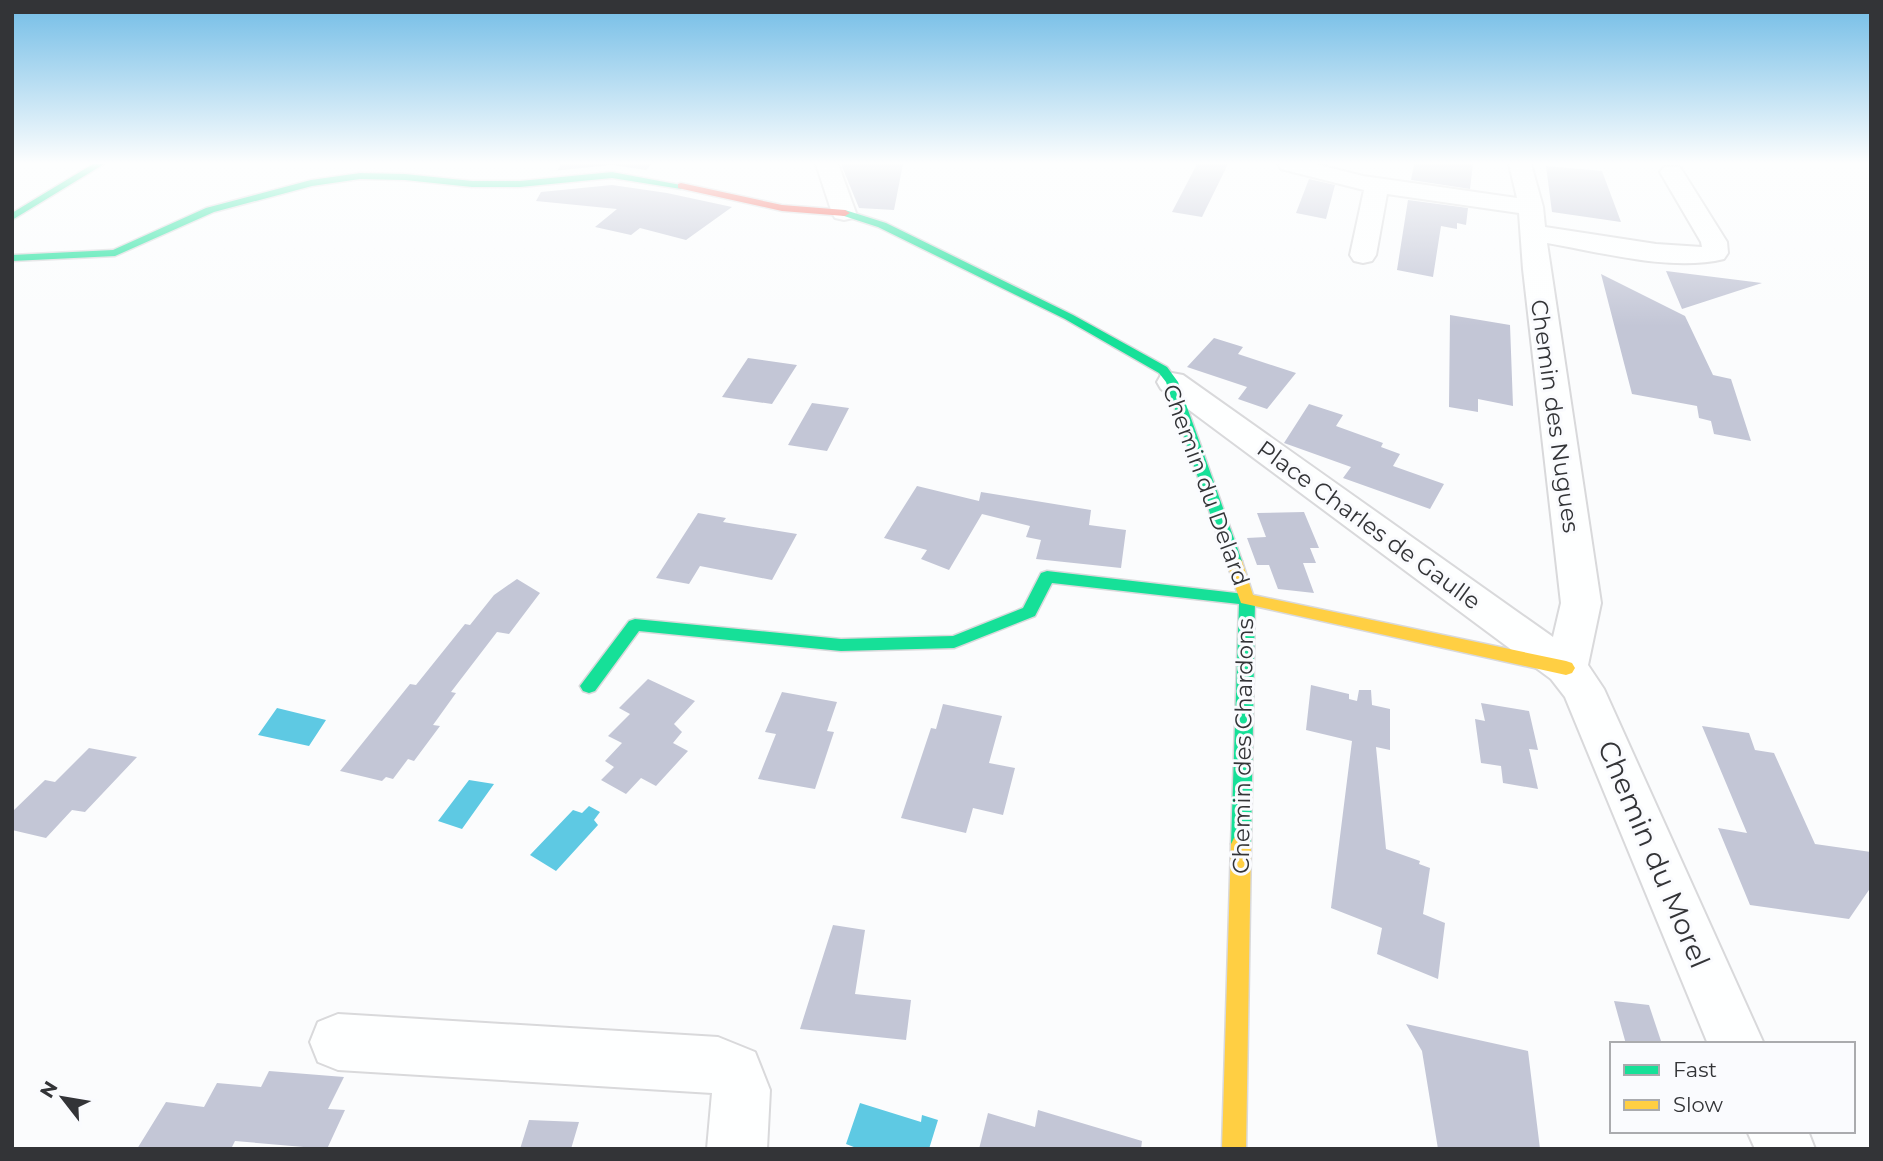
<svg xmlns="http://www.w3.org/2000/svg" width="1883" height="1161" viewBox="0 0 1883 1161" font-family="Montserrat,sans-serif">
<style>
.water{fill:#5ec9e3}
.building{fill:#c3c6d6}
.lines{fill:none;stroke-linecap:round;stroke-linejoin:round}
.street-casing{stroke:#d9d9db;stroke-width:4}
.fast-casing{stroke:#d9d9db;stroke-width:3}
.slow-casing{stroke:#d9d9db;stroke-width:3}
.jam-casing{stroke:#d9d9db;stroke-width:3}
.street{fill:#feffff;fill-rule:evenodd}
.fast{fill:#16e098;fill-rule:evenodd}
.slow{fill:#ffcf43;fill-rule:evenodd}
.jam{fill:#f24e42;fill-rule:evenodd}
.labels{text-anchor:middle;stroke-width:6;stroke-linejoin:round;paint-order:stroke}
.street-label{font-size:23px;fill:#333437;stroke:#fafbfe}
.near-street-label{font-size:28px;fill:#333437;stroke:#fafbfe}
</style>
<rect width="100%" height="100%" fill="#fbfcfd"/>
<!-- water -->
<path class="water" d="M277,708L326,720L309,746L258,735Z
M469,780L494,784L462,829L438,821Z
M589,806L600,812L594,820L598,825L556,871L530,855L573,810L582,813Z
M860,1103L921,1122L922,1115L938,1120L929,1149H859L846,1144Z"/>
<!-- building -->
<path class="building" d="M561,164H652L646,170L612,165L552,171L558,170Z
M841,164H903L894,210L859,208Z
M1197,164H1228L1202,217L1172,212Z
M1414,164H1473L1470,189L1411,180Z
M1546,166L1602,171L1621,222L1552,212Z
M1309,179L1335,185L1326,219L1296,213Z
M612,185L667,193L732,207L686,240L640,228L631,235L595,227L617,209L536,201L541,192Z
M1408,200L1468,208L1466,225L1457,223V229L1441,226L1433,277L1397,270Z
M1666,271L1762,283L1682,309Z
M1601,274L1685,316L1713,375L1731,379L1751,441L1714,434L1711,421L1699,418L1697,406L1632,394Z
M1450,315L1510,325L1513,406L1478,399V412L1449,407Z
M1214,338L1243,347L1238,354L1296,373L1267,409L1238,399L1247,387L1187,367Z
M748,358L797,365L772,404L722,397Z
M812,403L849,408L827,451L788,445Z
M1309,404L1343,415L1336,426L1383,443L1381,447L1400,454L1393,466L1444,484L1430,509L1343,478L1351,467L1284,443Z
M917,486L979,501L981,492L1091,510L1089,525L1126,530L1121,568L1036,559L1041,540L1026,537L1030,526L982,514L949,570L921,559L927,550L884,538Z
M1304,512L1319,548H1310L1316,563H1303L1314,593L1278,589L1269,565H1257L1247,538L1266,537L1257,513Z
M698,513L726,518L723,522L797,534L772,580L700,566L689,584L656,578Z
M517,579L540,593L509,634L497,632L451,692L456,693L433,725L440,726L414,761L408,759L393,779L386,777L382,781L340,771L410,684L416,685L465,624L470,625L494,595Z
M648,679L695,701L674,724L682,732L673,743L688,751L656,786L641,778L626,794L601,780L614,767L605,761L622,743L608,736L630,714L619,708Z
M1311,685L1349,694V699L1357,701L1359,690H1371L1372,705L1390,709V750L1376,747L1386,849L1420,861L1419,864L1430,868L1423,914L1445,923L1438,979L1377,954L1382,928L1331,908L1352,741L1306,730Z
M782,692L837,702L827,731L834,732L815,789L758,779L776,734L765,732Z
M1481,703L1529,711L1538,750L1529,749L1538,789L1503,783L1501,766L1481,763L1475,719L1485,721Z
M943,704L1002,716L989,763L1015,768L1003,815L973,808L966,833L901,818L931,728L936,729Z
M1702,726L1749,733L1755,750L1774,753L1815,844L1871,852V887L1849,919L1750,905L1718,828L1747,833Z
M89,748L137,757L85,812L72,810L46,838L12,830V812L45,780L55,782Z
M833,925L865,930L855,994L911,1000L906,1040L800,1029Z
M1614,1001L1649,1005L1662,1044H1626Z
M1406,1024L1528,1051L1540,1149H1438L1422,1051Z
M269,1071L344,1077L328,1109L345,1110L327,1149L235,1141L231,1149H137L166,1102L204,1107L217,1083L261,1087Z
M1038,1110L1142,1141L1141,1149H979L988,1113L1035,1127Z
M529,1120L579,1122L571,1149H520Z"/>
<g class="lines">
<defs>
<path id="street" d="M816,164H838L856,213L853,218L844,220L835,218L832,213Z
M1278,164H1315L1363,176L1517,198L1509,164H1531L1543,207L1545,227L1656,244L1702,247L1701,242L1660,172L1664,167H1680L1727,242L1728,253L1724,259C1671,272 1600,252 1547,243L1601,603L1588,665L1604,689L1764,1044H1708L1565,697L1551,679L1161,389L1157,382L1161,375L1172,373L1183,375L1553,637L1561,603L1523,269L1519,213L1387,194L1376,255L1372,261L1363,263L1354,261L1350,255L1364,190L1281,169Z
M338,1014L718,1037L755,1052L770,1090L767,1149H707L712,1093L338,1070L318,1062L310,1042L318,1022Z
M1747,1131H1808L1815,1149H1755Z"/>
<path id="fast" d="M93,164H104L12,220V213Z
M612,172L686,186L681,189L612,178L520,187H472L405,180L360,179L312,186L214,212L115,256L12,261V255L113,250L206,208L311,180L360,173L405,174L472,181H520Z
M845,210L886,223L1073,315L1167,367L1178,382L1242,561L1239,565L1234,566L1226,561L1166,382L1159,373L1065,319L878,227L841,215L840,213Z
M1047,571L1253,595L1255,599L1251,844L1248,850L1241,853L1234,850L1231,844L1239,604L1052,583L1035,616L954,648L841,651L639,631L595,691L589,693L583,691L580,686L629,621L635,619L841,639L953,636L1023,608L1041,573Z"/>
<path id="slow" d="M1234,556L1242,561L1253,595L1566,661L1572,663L1575,668L1572,673L1566,675L1241,603L1226,561Z
M1241,835L1248,838L1251,844L1246,1149H1222L1231,844L1234,838Z"/>
<path id="jam" d="M681,183L782,205L845,210L850,213L845,216L782,211L678,188V184Z"/>
</defs>
<!-- street casing -->
<use href="#street" class="street-casing"/>
<!-- fast casing -->
<use href="#fast" class="fast-casing"/>
<!-- slow casing -->
<use href="#slow" class="slow-casing"/>
<!-- jam casing -->
<use href="#jam" class="jam-casing"/>
<!-- street -->
<use href="#street" class="street"/>
<!-- fast -->
<use href="#fast" class="fast"/>
<!-- slow -->
<use href="#slow" class="slow"/>
<!-- jam -->
<use href="#jam" class="jam"/>
</g>
<!-- sky -->
<linearGradient id="sky" x2="0" y2="1"><stop stop-color="#71bce6"/><stop offset="0.5" stop-color="#fdfefe"/><stop offset="1" stop-color="#fdfefe" stop-opacity="0"/></linearGradient>
<rect width="1883" height="326" fill="url(#sky)"/>
<g class="labels">
<!-- street labels -->
<g class="street-label">
<text transform="translate(1555 416) rotate(82)" y="8">Chemin des Nugues</text>
<text transform="translate(1206 485) rotate(70)" y="8">Chemin du Delard</text>
<text transform="translate(1369 525) rotate(36)" y="8">Place Charles de Gaulle</text>
<text transform="translate(1243 746) rotate(-89)" y="8">Chemin des Chardons</text>
</g>
<!-- near-street labels -->
<g class="near-street-label">
<text transform="translate(1654 854) rotate(67)" y="10">Chemin du Morel</text>
</g>
</g>
<!-- border -->
<rect width="1883" height="1161" fill="none" stroke="#333437" stroke-width="28"/>
<!-- legend -->
<rect x="1610" y="1042" width="245" height="91" fill="#fafbfe" stroke="#aaabae" stroke-width="2"/>
<rect x="1624" y="1065" width="35" height="10" fill="#16e098" stroke="#aaabae" stroke-width="2"/>
<text x="1673" y="1077" font-size="21" fill="#333437">Fast</text>
<rect x="1624" y="1100" width="35" height="10" fill="#ffcf43" stroke="#aaabae" stroke-width="2"/>
<text x="1673" y="1112" font-size="21" fill="#333437">Slow</text>
<!-- north arrow -->
<g transform="translate(63 1098) rotate(301)" stroke="#fafbfe" stroke-width="5" paint-order="stroke">
<path d="M0-5L12 26L0 18L-12 26Z" fill="#333437"/>
<text y="-10" font-size="19" font-weight="bold" text-anchor="middle" fill="#333437">N</text>
</g>
</svg>
